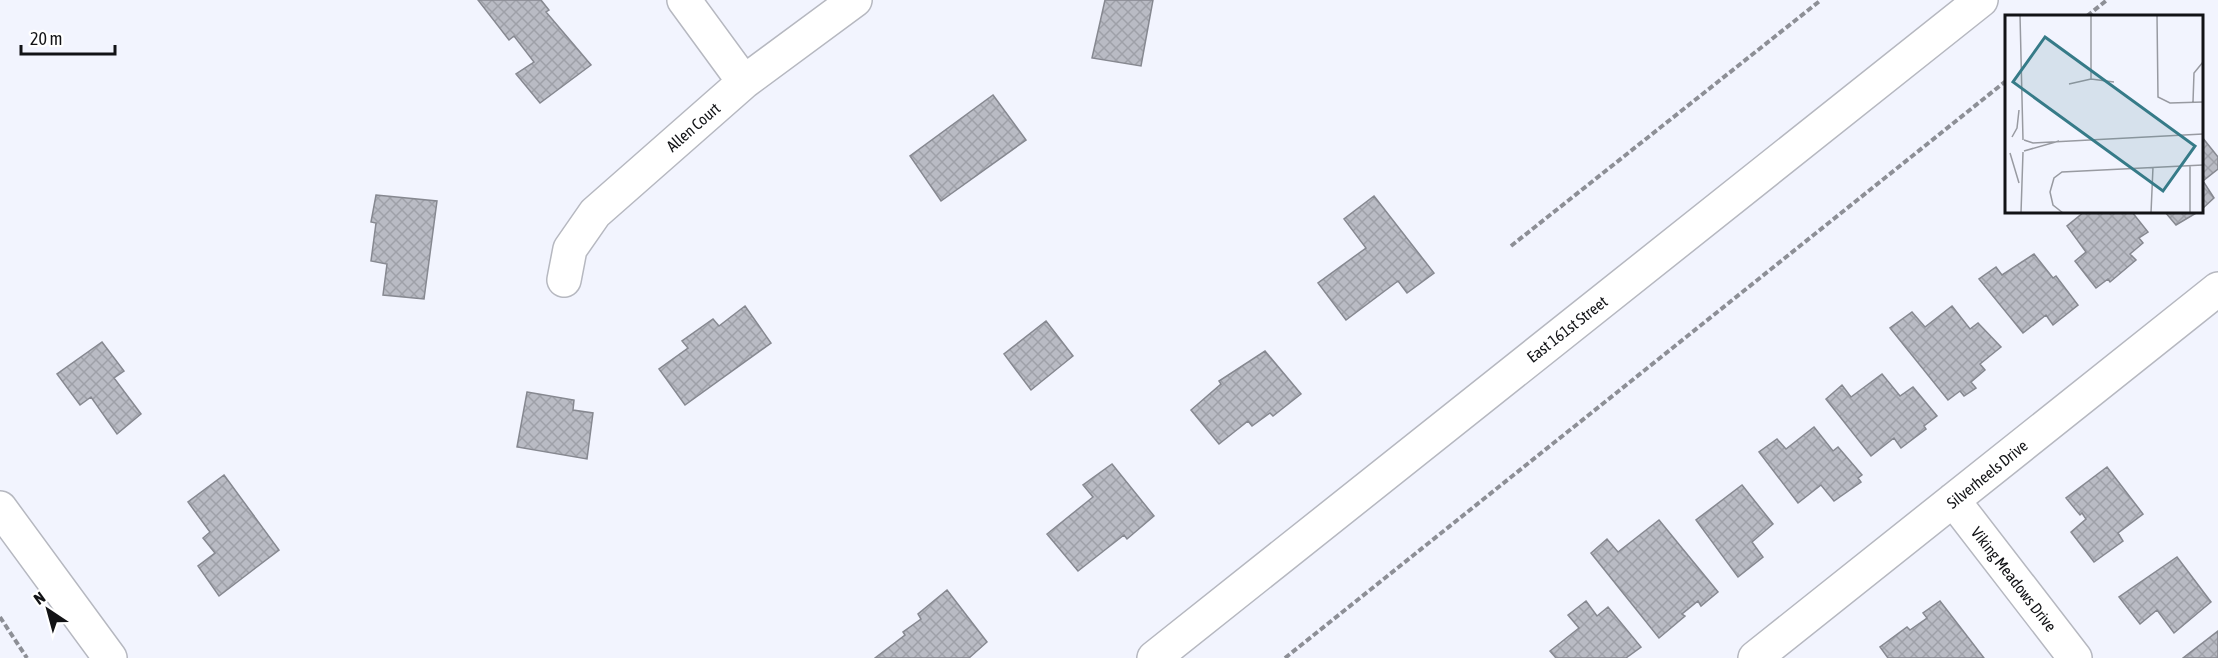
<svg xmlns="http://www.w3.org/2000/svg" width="2218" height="658" viewBox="0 0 2218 658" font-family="'Asap Condensed',sans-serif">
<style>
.building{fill:url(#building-cross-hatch);stroke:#868890;stroke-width:1.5}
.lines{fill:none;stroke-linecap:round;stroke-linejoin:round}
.street-casing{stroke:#b6b8c0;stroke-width:36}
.secondary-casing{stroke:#b6b8c0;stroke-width:36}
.path{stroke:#8d8f96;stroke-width:4;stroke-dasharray:6 3;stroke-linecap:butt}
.street{stroke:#fff;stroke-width:33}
.secondary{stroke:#fff;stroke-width:33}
.labels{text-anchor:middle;stroke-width:4.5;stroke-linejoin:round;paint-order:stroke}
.street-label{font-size:16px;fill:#121316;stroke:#fff}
.inset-road{fill:none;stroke:#989aa1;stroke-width:1.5}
.view{fill:#367b88;fill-opacity:0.15;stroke:#367b88;stroke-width:3}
.inset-edge{fill:none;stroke:#121316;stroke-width:3}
</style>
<defs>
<pattern id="building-cross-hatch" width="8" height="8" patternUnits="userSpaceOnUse" patternTransform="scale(1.5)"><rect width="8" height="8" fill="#b9bbc4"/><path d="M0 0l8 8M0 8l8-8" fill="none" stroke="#9ea0a8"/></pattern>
</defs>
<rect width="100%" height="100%" fill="#f2f4fe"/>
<!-- building -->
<path class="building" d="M478,0H541L549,10L546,12L591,65L540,103L516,74L534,62L514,36L509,40Z
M1105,0H1153L1141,66L1092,58Z
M993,95L1026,140L941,201L910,156Z
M2202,137L2218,157V169L2203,181L2214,198L2202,209Z
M376,195L437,201L424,299L383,295L387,264L371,261L376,223L371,222Z
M1374,196L1434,273L1407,293L1398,281L1346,320L1318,283L1366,248L1344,219Z
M2084,212H2132L2148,232L2139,238L2143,243L2130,254L2136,260L2110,282L2108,279L2096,288L2075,261L2086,252L2067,226Z
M2165,212H2198L2176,225Z
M2034,254L2053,278L2056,276L2078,305L2053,325L2046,315L2023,333L1979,279L1996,267L2002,275Z
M745,306L771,343L685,405L659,369L688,348L682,341L713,319L719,326Z
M1952,306L1970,329L1978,323L2001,347L1980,364L1985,370L1971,382L1976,388L1964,396L1960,391L1948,400L1890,328L1912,312L1925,327Z
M1046,321L1073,356L1031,390L1004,354Z
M102,342L124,371L114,378L141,414L117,434L91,397L80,405L57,374Z
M1265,351L1301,394L1273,416L1270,413L1252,426L1248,421L1219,444L1191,410L1221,384L1219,381Z
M1882,374L1900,396L1913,387L1937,416L1924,426L1926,429L1901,448L1894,438L1871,456L1826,399L1842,385L1851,397Z
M527,392L574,400L573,410L593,413L587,459L517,447Z
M1814,427L1833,451L1838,447L1862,475L1858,478L1861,482L1834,501L1821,485L1798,503L1759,452L1777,439L1786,449Z
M1112,464L1154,516L1127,539L1124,535L1078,571L1047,534L1093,497L1083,485Z
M2107,467L2143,514L2118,533L2123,541L2094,562L2071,532L2086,519L2082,513L2080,515L2066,498Z
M224,475L279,550L219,596L198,566L215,553L203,538L210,532L188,502Z
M1742,485L1773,524L1752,542L1763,557L1738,577L1696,520Z
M1659,520L1718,592L1701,606L1698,601L1682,614L1685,616L1659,638L1591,553L1607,539L1618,552Z
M2177,557L2211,602L2174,633L2157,610L2140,624L2119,597Z
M947,590L987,642L969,658H875L905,635L903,632L921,619L918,614Z
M1586,601L1597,616L1608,607L1641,647L1626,658H1556L1550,651L1579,628L1568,615Z
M1940,601L1984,658H1888L1880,647L1907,627L1910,630L1927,618L1923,613Z
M2218,631V658H2183Z"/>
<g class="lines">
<defs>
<path id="street" d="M684,0L744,82
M564,280L570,249L595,213L744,82L855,0
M1953,500L2075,658
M1755,658L2218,289"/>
<path id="secondary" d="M0,508L110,658
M1154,658L1981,0"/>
</defs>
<!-- street casing -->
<use href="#street" class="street-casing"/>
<!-- secondary casing -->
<use href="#secondary" class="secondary-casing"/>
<!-- path -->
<path class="path" d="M2087,16L2107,0
M1511,246L1821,0
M0,617L27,658
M1285,658L2006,81"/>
<!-- street -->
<use href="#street" class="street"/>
<!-- secondary -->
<use href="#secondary" class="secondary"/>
</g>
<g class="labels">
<!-- street labels -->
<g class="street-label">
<text transform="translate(693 127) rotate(-41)" y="6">Allen Court</text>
<text transform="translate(1567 329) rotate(-38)" y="6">East 161st Street</text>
<text transform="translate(1987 474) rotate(-39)" y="6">Silverheels Drive</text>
<text transform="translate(2014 579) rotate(52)" y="6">Viking Meadows Drive</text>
</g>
</g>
<!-- overview -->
<g transform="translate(2005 15)">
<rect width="198" height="198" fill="#f2f4fe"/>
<path class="inset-road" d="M15,0L18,125M86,0V64M152,0L153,82L165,88L198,87M64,69L86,64L109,67M188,87L189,58L198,47M7,122L12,113L14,95M19,125L28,128L198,119M19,136L54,126M5,138L14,168M16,198L18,137M58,198L48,190L45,177L49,163L57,157L198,150M146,198L148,152M185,198V151"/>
<path class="view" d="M40,22L190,131L158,176L8,67Z"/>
<rect width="198" height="198" class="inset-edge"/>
</g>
<!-- north arrow -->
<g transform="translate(48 610) rotate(324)" stroke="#ffffff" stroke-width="4.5" paint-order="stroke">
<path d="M0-4.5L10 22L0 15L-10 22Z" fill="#121316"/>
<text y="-9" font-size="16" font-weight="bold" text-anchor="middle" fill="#121316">N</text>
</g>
<!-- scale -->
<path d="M21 45v9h94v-9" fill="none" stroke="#121316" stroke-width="3"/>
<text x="30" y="45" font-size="18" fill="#121316" stroke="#ffffff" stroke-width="4.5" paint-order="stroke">20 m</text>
</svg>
